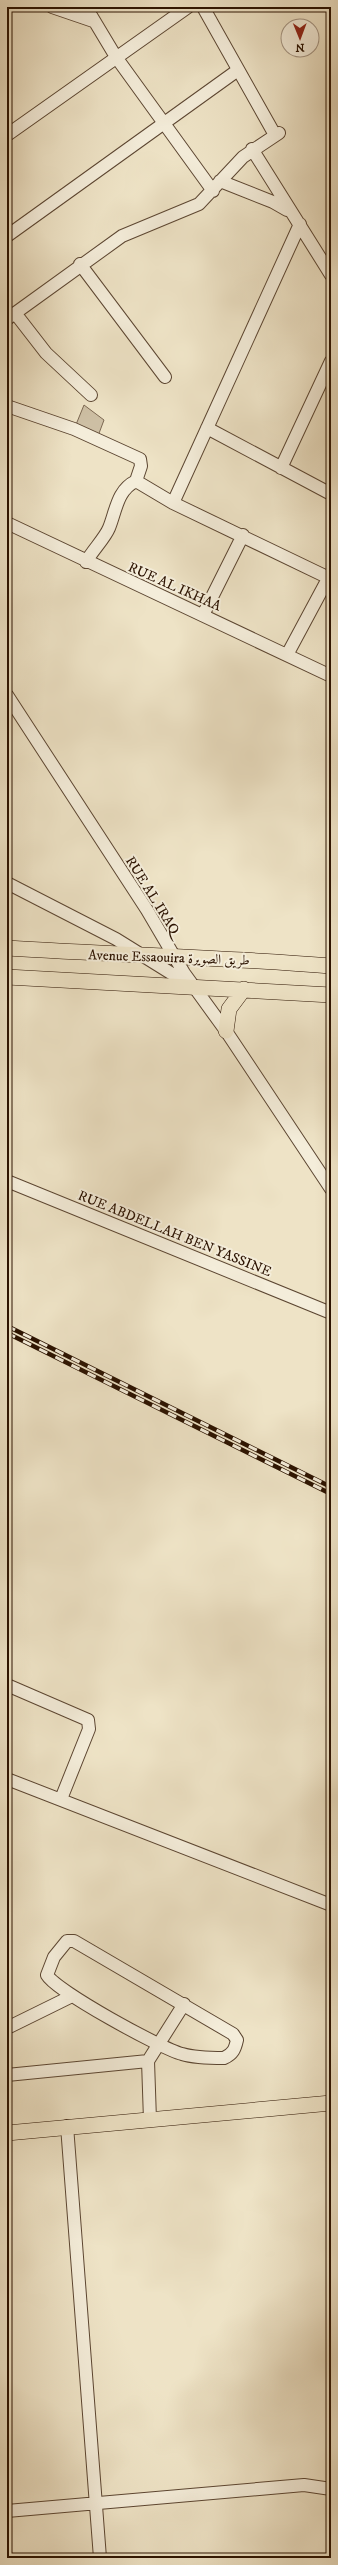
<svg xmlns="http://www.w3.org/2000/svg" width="338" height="2565" viewBox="0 0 338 2565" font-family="'IM FELL DW Pica',Amiri,serif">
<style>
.green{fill:#cdbfa4;stroke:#7c6852}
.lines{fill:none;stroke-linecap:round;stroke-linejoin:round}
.minor-casing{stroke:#5c4632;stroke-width:14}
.major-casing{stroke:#2b1200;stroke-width:16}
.minor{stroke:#f4edda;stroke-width:12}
.major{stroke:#eee3c6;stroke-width:15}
.rail-casing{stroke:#2b1200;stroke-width:4.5}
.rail{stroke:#f4edda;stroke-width:3;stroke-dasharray:9;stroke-linecap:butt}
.labels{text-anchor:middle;stroke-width:4;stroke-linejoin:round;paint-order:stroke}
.street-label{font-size:14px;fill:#2b1200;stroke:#f4edda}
</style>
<rect width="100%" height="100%" fill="#eee3c6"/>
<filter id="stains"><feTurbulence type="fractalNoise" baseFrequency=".005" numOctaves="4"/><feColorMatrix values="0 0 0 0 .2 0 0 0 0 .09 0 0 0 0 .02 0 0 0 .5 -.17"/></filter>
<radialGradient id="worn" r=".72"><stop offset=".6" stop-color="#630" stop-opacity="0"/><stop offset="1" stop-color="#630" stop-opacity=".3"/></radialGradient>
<!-- green -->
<path class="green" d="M84,405L104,420L98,436L75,427Z"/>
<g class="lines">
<defs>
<path id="minor" d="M52,7L93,21
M86,7L116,57L213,191
M203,7L275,135
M7,135L188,7
M252,149L331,275
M220,181L273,202L287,210
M7,236L238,70
M80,264L165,377
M15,313L46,353L91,395
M7,319L122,236L199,204L243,157L279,133
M7,406L74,429L140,459L141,466L136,481C117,490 116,511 109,528C105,538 92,551 86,562
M207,428L331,494
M281,468L331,361
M136,481L173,503L329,578
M173,503L300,224
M7,523L331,676
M203,615L243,535
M287,655L331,573
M7,695L147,910L184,973L226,1031L331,1189
M7,883L116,939L190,985
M7,1181L331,1313
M7,1685L88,1720L89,1729L61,1799
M7,1779L331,1905
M67,1941H74L233,2034L237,2040C235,2049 233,2054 224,2058C210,2058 195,2058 182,2054C162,2049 56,1991 47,1975L54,1957Z
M7,2028L72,1996
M7,2075L148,2061
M150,2120L148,2061L184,2004
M67,2126L100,2558
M7,2511L304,2485L331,2489"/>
<path id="major" d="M7,948C115,955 223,957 331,966
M7,977L331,995
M226,1031L229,1009L244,989
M7,2133L331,2103"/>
</defs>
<!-- minor casing -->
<use href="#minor" class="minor-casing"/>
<!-- major casing -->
<use href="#major" class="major-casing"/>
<!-- minor -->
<use href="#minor" class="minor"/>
<!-- major -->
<use href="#major" class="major"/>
<defs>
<path id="rail" d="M7,1326L331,1487
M7,1333L331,1494"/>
</defs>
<!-- rail casing -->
<use href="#rail" class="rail-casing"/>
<!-- rail -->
<use href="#rail" class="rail"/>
</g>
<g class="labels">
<!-- street labels -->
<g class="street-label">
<text transform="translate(175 586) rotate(24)" y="5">RUE AL IKHAA</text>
<text transform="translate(153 895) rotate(58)" y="5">RUE AL IRAQ</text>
<text transform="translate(169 957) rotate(2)" y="5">Avenue Essaouira طريق الصويرة</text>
<text transform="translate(175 1233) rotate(22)" y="5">RUE ABDELLAH BEN YASSINE</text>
</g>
</g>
<!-- margin -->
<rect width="338" height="2565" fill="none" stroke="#eee3c6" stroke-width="24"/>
<rect x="8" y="8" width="322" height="2549" fill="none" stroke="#2b1200" stroke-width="2"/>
<rect x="12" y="12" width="314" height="2541" fill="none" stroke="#2b1200"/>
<!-- north arrow -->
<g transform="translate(300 38) rotate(179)"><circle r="19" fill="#f4edda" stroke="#a49583"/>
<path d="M0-3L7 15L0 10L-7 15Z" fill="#8f2418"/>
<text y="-6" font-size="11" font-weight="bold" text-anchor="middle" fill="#2b1200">N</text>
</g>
<rect width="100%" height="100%" filter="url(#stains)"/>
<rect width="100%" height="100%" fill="url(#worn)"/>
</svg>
